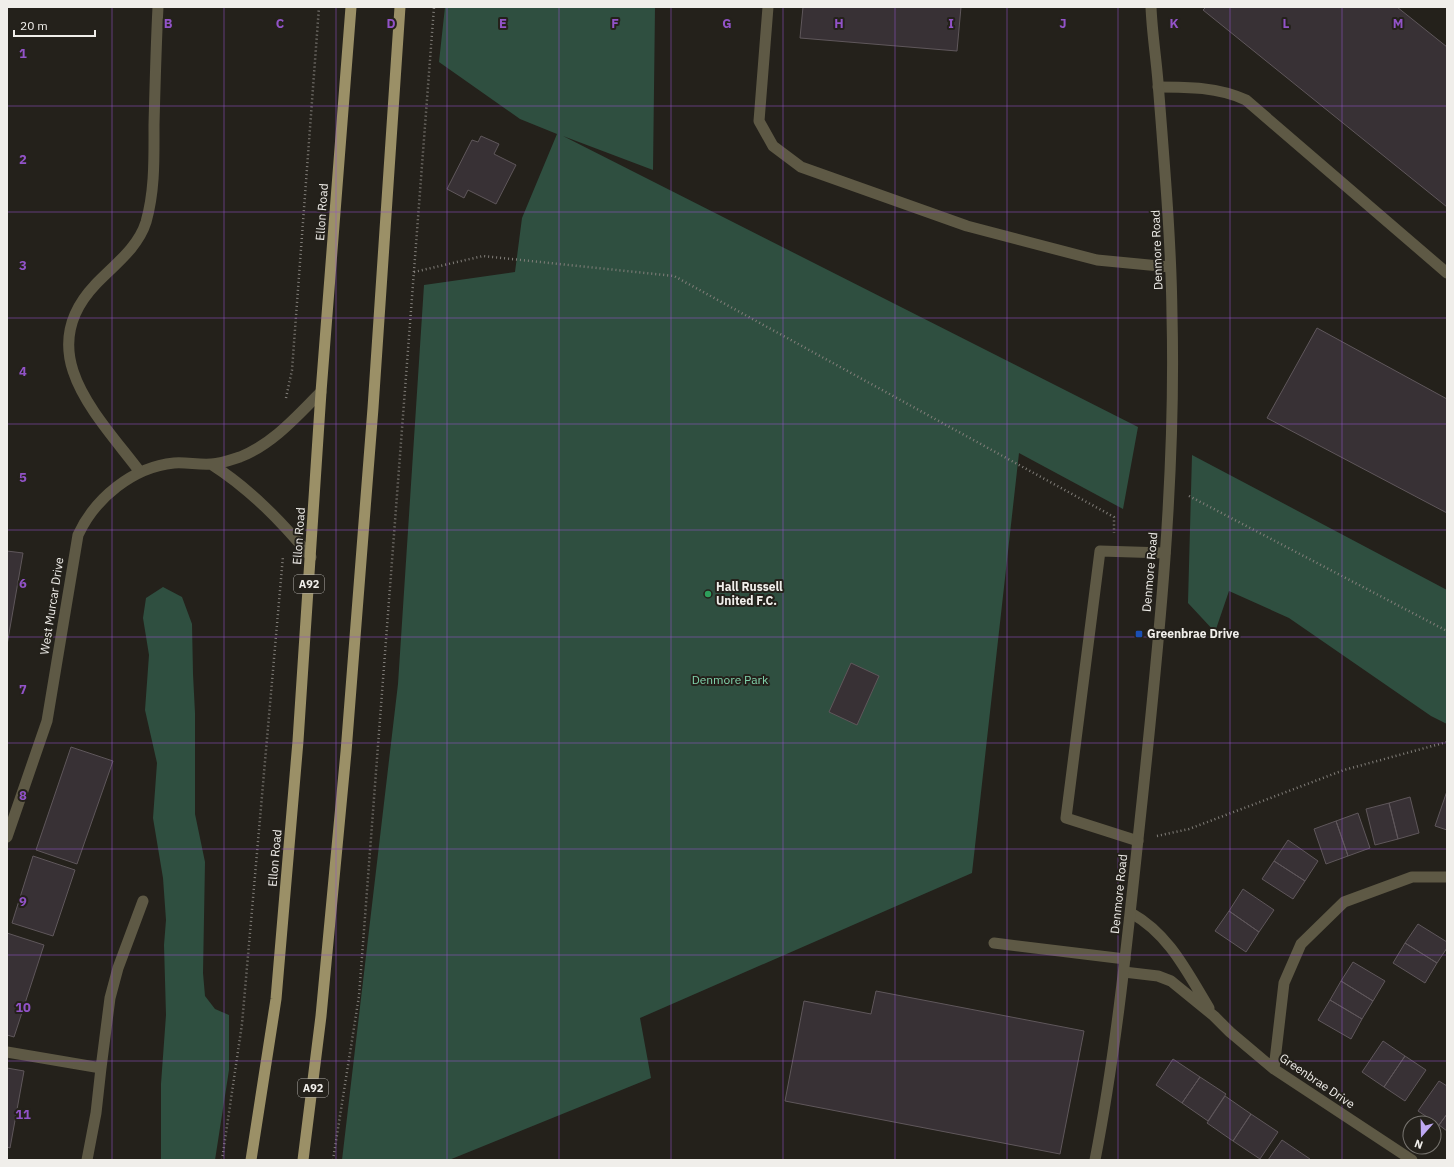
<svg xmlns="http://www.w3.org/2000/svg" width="1454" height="1167" viewBox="0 0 1454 1167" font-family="'IBM Plex Sans',sans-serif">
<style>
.green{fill:#2f4f40}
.building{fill:#383135;stroke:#5f575b}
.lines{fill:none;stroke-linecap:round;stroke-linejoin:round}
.path{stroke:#827f7a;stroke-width:2.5;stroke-dasharray:1 3;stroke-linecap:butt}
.service{stroke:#5e5945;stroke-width:11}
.minor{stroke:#5e5945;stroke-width:11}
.tertiary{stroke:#5e5945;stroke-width:11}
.primary{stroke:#9b9067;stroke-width:11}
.grid{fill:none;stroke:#9253c8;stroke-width:1;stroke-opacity:0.55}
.leisure-dot{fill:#2e9e5b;stroke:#24211b;stroke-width:1.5}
.transit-dot{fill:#1a4fb4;stroke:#24211b;stroke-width:1.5}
.labels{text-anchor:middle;stroke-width:4;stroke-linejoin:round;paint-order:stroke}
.shield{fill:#24211b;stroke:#b3b0ac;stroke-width:1}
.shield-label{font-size:11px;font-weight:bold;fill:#f0eeea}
.street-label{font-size:12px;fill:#f0eeea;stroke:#24211b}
.poi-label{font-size:12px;font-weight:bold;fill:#f0eeea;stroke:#24211b;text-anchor:start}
.park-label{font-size:12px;fill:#81d3ac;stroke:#24211b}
.grid-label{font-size:13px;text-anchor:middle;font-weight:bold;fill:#9253c8;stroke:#24211b;stroke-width:4;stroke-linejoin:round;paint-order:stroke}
</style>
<rect width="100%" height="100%" fill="#24211b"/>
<!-- green -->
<path class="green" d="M445,7H655L653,170L563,136L1138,427L1123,509L1019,453L972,873L640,1018L651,1078L449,1160H342L398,684L424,285L515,272L522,218L557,134L520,119L439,62Z
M1192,455L1447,590V724L1431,716L1289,618L1229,591L1215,632L1188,603Z
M163,587L182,597L192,624L193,674L195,713V814L205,862L203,973L205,996L215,1009L229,1015V1070L215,1160H161V1084L166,1015L164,945L166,920L163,878L153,818L157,763L145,710L149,655L143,618L146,598Z"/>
<!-- building -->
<path class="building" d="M803,7H961L957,51L800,38Z
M1206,7H1397L1447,47V207L1203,10Z
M481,136L499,144L494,154L516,165L496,204L468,190L464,198L447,189L472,140L478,142Z
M1317,328L1447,399V513L1267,418Z
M7,551L23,553L7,645Z
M851,663L879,676L857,725L829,712Z
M71,747L113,761L77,864L36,850Z
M1447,791V830L1435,826Z
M1410,797L1419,833L1398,839L1389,803Z
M1389,803L1398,839L1375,845L1366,809Z
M1358,813L1370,848L1348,856L1336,821Z
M1336,821L1348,856L1326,864L1314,829Z
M1288,840L1318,861L1305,881L1274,861Z
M33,856L75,870L53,936L12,923Z
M1274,861L1305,881L1293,899L1262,879Z
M1243,889L1274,910L1259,932L1229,911Z
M1229,911L1259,932L1246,952L1215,931Z
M1418,924L1447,942V948L1437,963L1405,943Z
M7,933L44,945L14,1037L7,1035Z
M1405,943L1437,963L1425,983L1393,963Z
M1353,962L1385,981L1373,1001L1341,981Z
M1341,981L1373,1001L1362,1019L1330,1000Z
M876,991L1084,1031L1060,1154L785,1101L804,1001L871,1014Z
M1330,1000L1362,1019L1351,1039L1318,1020Z
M1383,1041L1405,1056L1384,1087L1362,1072Z
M1405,1056L1426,1070L1405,1101L1384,1087Z
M1173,1059L1200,1077L1182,1103L1156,1085Z
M7,1068L24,1071L10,1148L7,1147Z
M1200,1077L1226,1094L1208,1121L1182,1103Z
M1439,1081L1447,1086V1114L1439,1125L1418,1111Z
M1225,1096L1251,1114L1233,1141L1207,1123Z
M1251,1114L1278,1132L1260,1159L1233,1141Z
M1447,1114V1131L1439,1125Z
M1282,1140L1310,1159L1309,1160H1268Z"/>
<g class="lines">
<!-- path -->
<path class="path" d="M414,272L483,256L674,276L1114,517V533
M286,398L292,370L319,7
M1189,496L1447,631
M1157,836L1189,829L1344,770L1447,742
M222,1160L242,1024L283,556
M333,1160L359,996L434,7"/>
<!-- service -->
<path class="service" d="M768,7L759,121L773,146L801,167L967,226L1097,260L1170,267
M1158,87C1188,87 1218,87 1246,100L1447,273
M1138,841L1066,818L1100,551L1165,553
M994,943L1125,959
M7,1052L101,1068L96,1113L87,1160
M101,1068L110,998L118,968L143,901"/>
<!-- minor -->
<path class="minor" d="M211,464C250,489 281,521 311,557
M140,472C98,416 31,353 95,285C113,266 138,248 146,222C155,190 154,158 154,125C155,86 156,46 158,7
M7,837L47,721L78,535C95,498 133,467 174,463C186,462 199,465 211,464C220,464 231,460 240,457C273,444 297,416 321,392
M1131,913C1169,934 1187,972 1209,1008
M1124,972L1158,976L1171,981L1214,1016L1230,1032L1274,1069L1412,1160
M1274,1069L1284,983L1301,944L1344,902L1412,877H1447"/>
<!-- tertiary -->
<path class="tertiary" d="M1095,1160C1118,1042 1129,922 1142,802C1159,641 1176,478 1172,315C1171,237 1164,160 1158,82C1156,57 1152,32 1151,7"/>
<!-- primary -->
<path class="primary" d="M251,1160L276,999L298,741L321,392L351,7
M303,1160L321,1016L346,752L373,408L400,7"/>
</g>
<!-- grid -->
<path class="grid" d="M112,7V1160M224,7V1160M336,7V1160M447,7V1160M559,7V1160M671,7V1160M783,7V1160M895,7V1160M1007,7V1160M1118,7V1160M1230,7V1160M1342,7V1160M7,106H1447M7,212H1447M7,318H1447M7,424H1447M7,530H1447M7,637H1447M7,743H1447M7,849H1447M7,955H1447M7,1061H1447"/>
<!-- markers -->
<circle class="leisure-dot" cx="708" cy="594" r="4"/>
<rect class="transit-dot" x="1135" y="630" width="8" height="8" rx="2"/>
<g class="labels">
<!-- shield labels -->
<g class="shield">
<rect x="294" y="575" width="30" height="18" rx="3"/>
<rect x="298" y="1079" width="30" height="18" rx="3"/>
</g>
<g class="shield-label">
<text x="309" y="588">A92</text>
<text x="313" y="1092">A92</text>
</g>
<!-- street labels -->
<g class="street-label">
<text transform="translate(322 212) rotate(-86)" y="4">Ellon Road</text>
<text transform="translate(1157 250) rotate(-92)" y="4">Denmore Road</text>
<text transform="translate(299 536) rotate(-86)" y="4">Ellon Road</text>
<text transform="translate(1150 572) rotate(-85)" y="4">Denmore Road</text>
<text transform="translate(52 606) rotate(-81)" y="4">West Murcar Drive</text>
<text transform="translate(275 858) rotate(-85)" y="4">Ellon Road</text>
<text transform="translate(1119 894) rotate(-84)" y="4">Denmore Road</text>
<text transform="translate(1317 1081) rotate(34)" y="4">Greenbrae Drive</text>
</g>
<!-- poi labels -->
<g class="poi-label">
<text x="716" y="591">Hall Russell<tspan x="716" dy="14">United F.C.</tspan></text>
<text x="1147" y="638">Greenbrae Drive</text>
</g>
<!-- park labels -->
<g class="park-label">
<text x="730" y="684">Denmore Park</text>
</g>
</g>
<g class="grid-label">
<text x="168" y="28">B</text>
<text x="280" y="28">C</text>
<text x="391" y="28">D</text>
<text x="503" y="28">E</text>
<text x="615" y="28">F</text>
<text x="727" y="28">G</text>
<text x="839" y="28">H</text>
<text x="951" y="28">I</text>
<text x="1063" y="28">J</text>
<text x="1174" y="28">K</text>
<text x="1286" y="28">L</text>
<text x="1398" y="28">M</text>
<text x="23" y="58">1</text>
<text x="23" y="164">2</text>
<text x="23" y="270">3</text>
<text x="23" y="376">4</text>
<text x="23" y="482">5</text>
<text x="23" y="588">6</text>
<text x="23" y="694">7</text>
<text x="23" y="800">8</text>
<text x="23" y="906">9</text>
<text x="23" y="1012">10</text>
<text x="23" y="1119">11</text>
</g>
<!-- border -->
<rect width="1454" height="1167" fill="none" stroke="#f0eeea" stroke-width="16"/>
<!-- north arrow -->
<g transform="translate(1422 1135) rotate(200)"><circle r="19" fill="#24211b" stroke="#76736e"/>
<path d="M0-3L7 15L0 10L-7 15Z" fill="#bfa9f4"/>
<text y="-6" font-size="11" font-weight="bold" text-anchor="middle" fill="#f0eeea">N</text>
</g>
<!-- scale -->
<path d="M14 30v6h81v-6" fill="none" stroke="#f0eeea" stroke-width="2"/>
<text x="20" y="30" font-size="12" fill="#f0eeea" stroke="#24211b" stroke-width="3" paint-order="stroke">20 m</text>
</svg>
